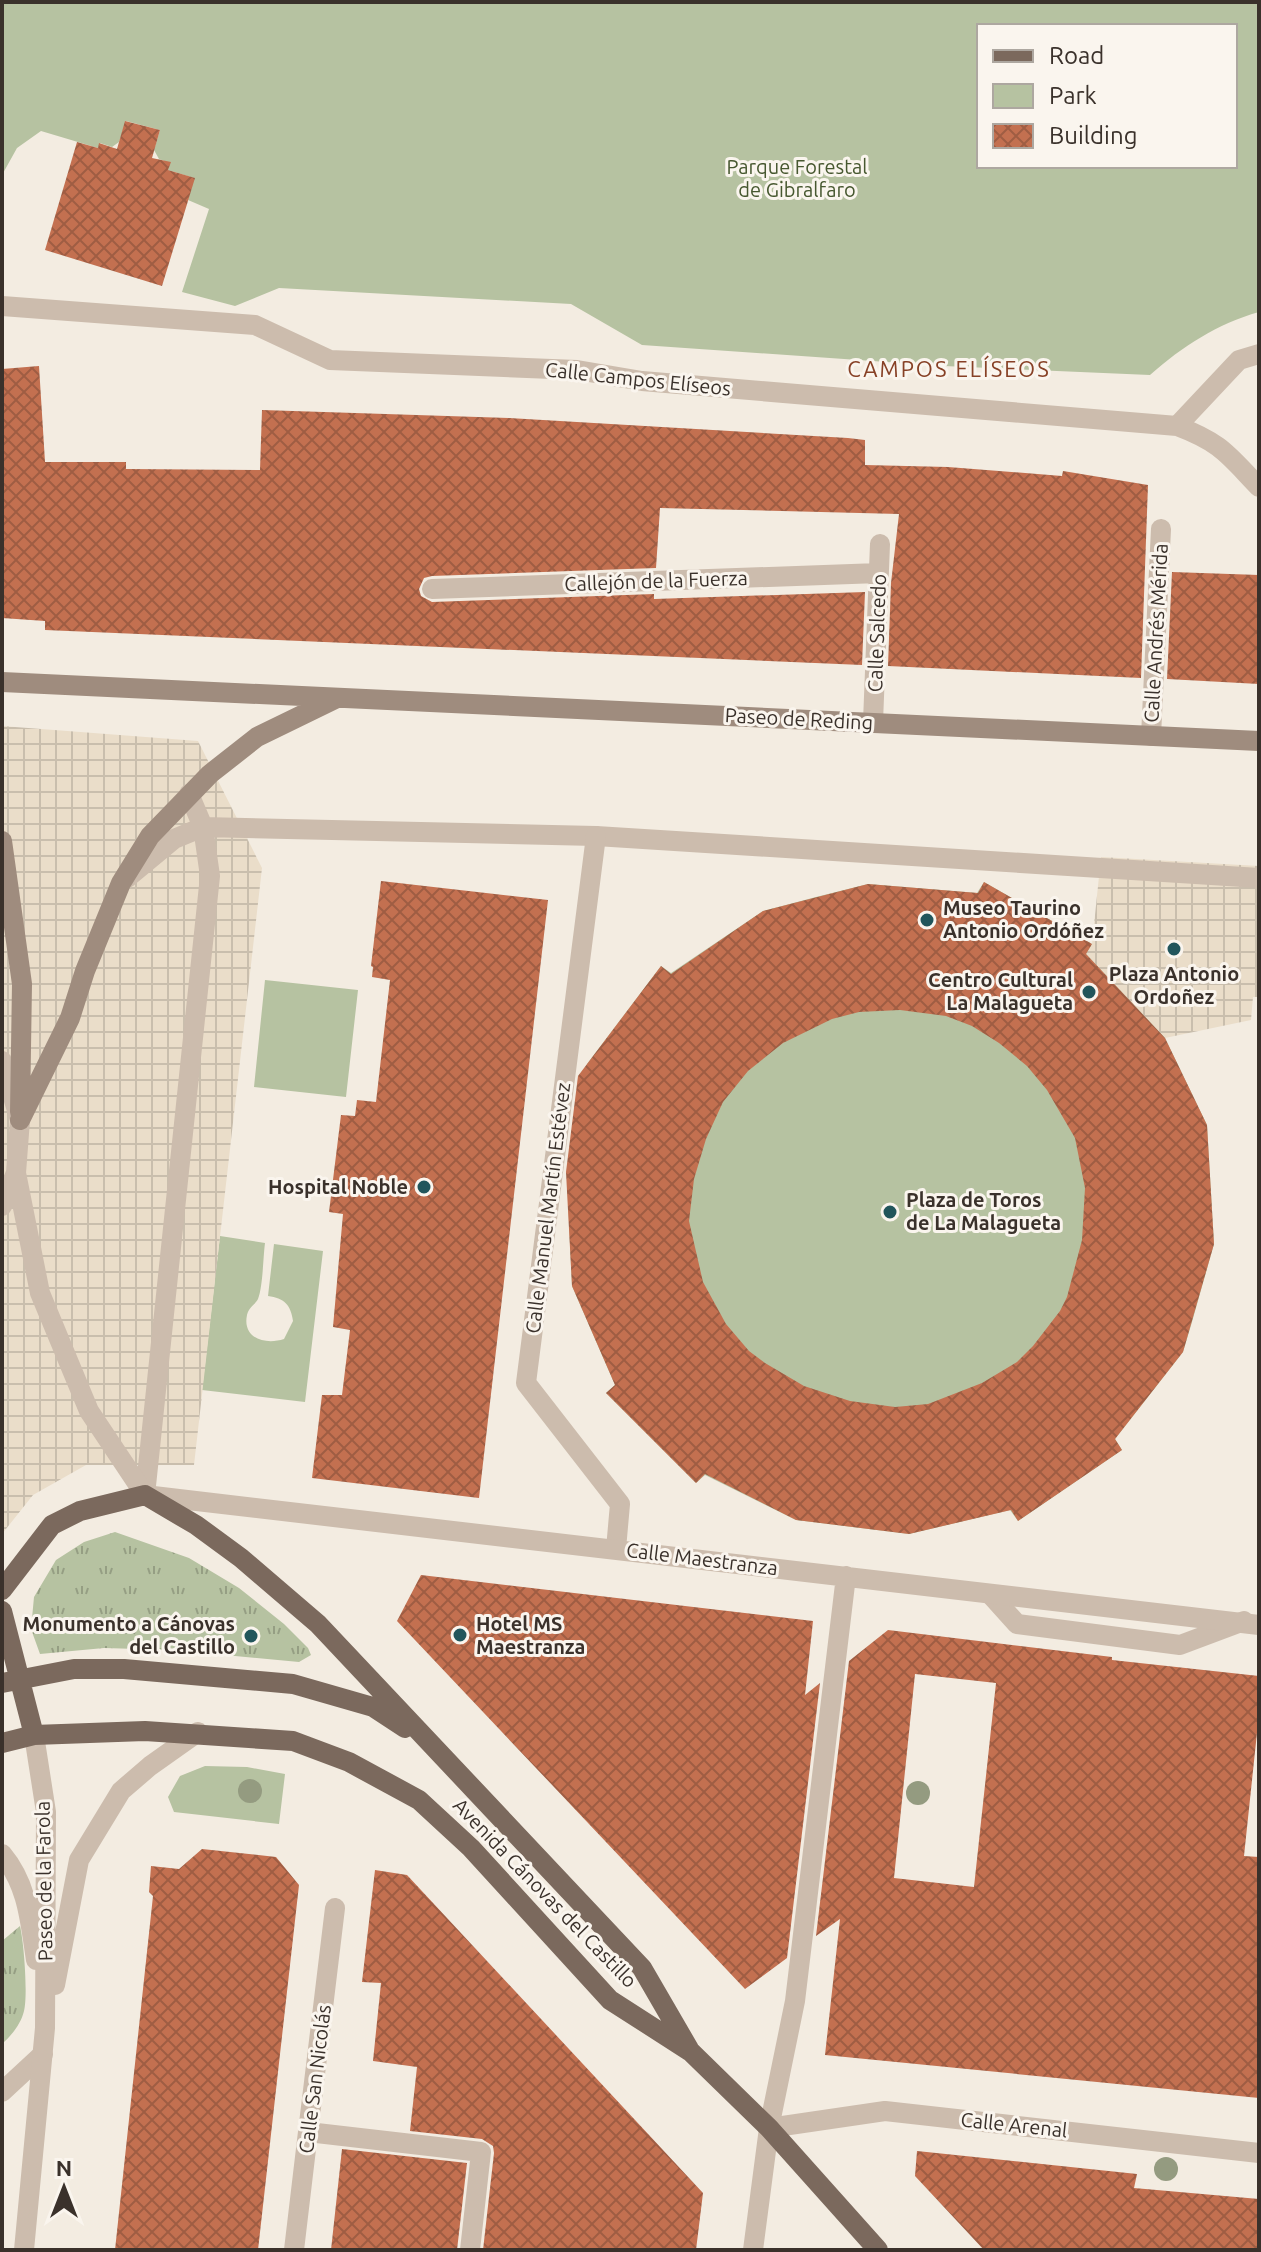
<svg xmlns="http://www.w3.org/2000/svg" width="1261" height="2252" viewBox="0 0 1261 2252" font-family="Ubuntu,sans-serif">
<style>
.grass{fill:url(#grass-tufts)}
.green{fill:#b6c2a1;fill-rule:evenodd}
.plaza{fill:url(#plaza-grid)}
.building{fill:url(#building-cross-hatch);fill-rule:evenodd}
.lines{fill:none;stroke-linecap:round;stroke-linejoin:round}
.service{stroke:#ccbcad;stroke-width:20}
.pedestrian{stroke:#ccbcad;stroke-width:20}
.minor{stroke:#ccbcad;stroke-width:20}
.tertiary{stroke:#ccbcad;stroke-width:20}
.secondary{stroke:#9f8c7e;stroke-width:20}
.primary{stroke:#7b695d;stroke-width:20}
.tree{fill:#949b80}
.poi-dot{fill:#21555b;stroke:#faf5ee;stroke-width:3}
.labels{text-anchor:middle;stroke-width:6;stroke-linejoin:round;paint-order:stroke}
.park-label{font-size:20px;fill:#475830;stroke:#faf5ee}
.street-label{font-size:20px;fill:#3a312b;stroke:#faf5ee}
.poi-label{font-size:20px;font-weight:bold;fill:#3a312b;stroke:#faf5ee;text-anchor:start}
.neighbourhood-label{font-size:22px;letter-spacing:2px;fill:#874126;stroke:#faf5ee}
</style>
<defs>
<pattern id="grass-tufts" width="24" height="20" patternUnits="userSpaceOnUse" patternTransform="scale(2)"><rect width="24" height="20" fill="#b6c2a1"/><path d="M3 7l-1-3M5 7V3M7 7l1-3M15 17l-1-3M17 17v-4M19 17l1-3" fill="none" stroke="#959e83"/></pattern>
<pattern id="plaza-grid" width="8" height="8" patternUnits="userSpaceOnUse" patternTransform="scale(2)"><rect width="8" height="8" fill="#eaddc9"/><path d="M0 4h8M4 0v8" fill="none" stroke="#c9bead"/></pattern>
<pattern id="building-cross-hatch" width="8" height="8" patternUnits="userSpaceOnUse" patternTransform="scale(2)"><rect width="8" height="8" fill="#c37050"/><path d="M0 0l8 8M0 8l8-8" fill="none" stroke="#9f5d43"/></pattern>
</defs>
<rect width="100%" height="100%" fill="#f3ece1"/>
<!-- grass -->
<path class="grass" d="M115,1532L189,1558L239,1588L284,1624L308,1648L311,1655L299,1662L172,1650L104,1648L40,1654L31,1629L34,1597L56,1560L84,1542Z
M20,1926C24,1943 28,1995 24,2011C21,2024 11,2036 2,2044V1941Z"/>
<!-- green -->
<path class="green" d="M2,2H1259V312C1217,324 1183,346 1150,375L944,366L642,345L571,304L279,288L235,306L182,292L209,209L188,200L194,178L168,170L170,163L159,159L154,150L160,130L126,121L119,142L112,147L100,143L98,148L41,131L17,148L2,175ZM979,26H1235V166H979Z
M984,882L1092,944L1165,1038L1207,1125L1214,1244L1192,1322L1183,1352L1115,1439L1122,1450L1018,1521L1010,1510L909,1534L796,1520L705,1475L696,1483L606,1393L615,1385L572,1286L567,1180L587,1064L661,966L671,973L763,911L816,897L868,884L977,893Z
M265,980L358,990L346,1097L254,1087Z
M220,1236L265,1243C263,1258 263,1286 258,1299C255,1305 249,1307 247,1315C242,1339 266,1345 284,1339L293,1321C291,1305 284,1298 268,1296L274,1244L323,1251L305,1402L202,1390Z
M205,1766L247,1767L285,1774L279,1824L174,1812L168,1797L180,1776Z"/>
<!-- plaza -->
<path class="plaza" d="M2,726L198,741L262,868L194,1465H86L33,1495L2,1534Z
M1101,857L1259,866V997H1253L1251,1020L1165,1038L1086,954L1092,944Z"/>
<!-- building -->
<path class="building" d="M125,121L160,130L152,158L171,162L168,170L195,178L162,286L45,250L77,142L98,148L99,143L117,149Z
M39,366L45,462H126V469L260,470L262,410L509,418L848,438L865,440V465L948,467L1062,476L1063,471L1148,485L1141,678L888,666L891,583L899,514L660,508L656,568L432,576L424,578L419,589L421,596L432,602L654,594V599L865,592L862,665L45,630V621L2,618V369Z
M1172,572L1259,575V684L1167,679Z
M381,881L548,900L479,1498L312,1478L322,1395H342L350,1330L333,1327L343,1214L329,1212L341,1115L355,1116L357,1100L376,1102L390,980L372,977L373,967L371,966Z
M984,882L1092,944L1086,954L1165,1038L1207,1125L1214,1244L1183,1352L1115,1439L1122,1450L1018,1521L1011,1510L909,1534L796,1520L705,1474L696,1483L606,1393L615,1385L572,1286L566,1172L578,1076L661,966L671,974L763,911L868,884L978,893ZM900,1010L946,1016L972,1026L999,1043L1027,1066L1047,1090L1075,1138L1085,1188L1082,1240L1067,1297L1060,1311L1033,1346L1017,1362L982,1383L928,1404L895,1407L850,1401L804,1386L765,1363L749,1351L726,1324L703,1282L689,1221L694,1179L706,1139L723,1102L748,1071L783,1043L832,1019L859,1012Z
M421,1575L813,1621L805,1695L820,1683L787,1958L745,1989L397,1621Z
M888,1630L1112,1657V1660L1259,1676V1714L1244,1856L1259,1857V2098L825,2055L840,1919L816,1936L849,1661ZM915,1674L996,1683L974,1887L894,1878Z
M202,1849L276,1857L299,1885L258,2250H115L153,1896L149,1892L151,1866L179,1869Z
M375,1870L407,1875L703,2193L696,2250H483L494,2153L493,2146L482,2139L410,2131L417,2067L373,2061L381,1983L362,1982Z
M342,2149L467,2163L457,2250H331Z
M917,2151L1137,2174L1134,2188L1259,2199V2250H984L915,2176Z"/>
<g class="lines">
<!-- service -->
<path class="service" d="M432,589L879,573
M873,722L880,544
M127,878L174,839L203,827L596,836L1259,878
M145,1495L210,876L203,827L189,794
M990,1594L1017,1624L1180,1645L1244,1621
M2,2092L43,2054"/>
<!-- pedestrian -->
<path class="pedestrian" d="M1151,736L1161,529
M596,836L526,1383L620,1504L616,1549
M335,1908L308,2132L481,2152L470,2250"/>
<!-- minor -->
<path class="minor" d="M2,306L255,325L330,360L577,370L642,381L1177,426C1222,443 1228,455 1259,487
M1177,426L1239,360L1259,354
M145,1495L1259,1625
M2,1854C28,1885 30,1921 36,1960
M55,1985L79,1860L121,1791L150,1766L198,1732
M769,2128L885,2111L1259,2153
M24,2250L45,2028L46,1812L34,1735
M294,2250L308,2132
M753,2250L769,2128L795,2001L846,1576"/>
<!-- tertiary -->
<path class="tertiary" d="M2,1061L20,1120L16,1173L2,1206
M16,1173L40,1293L89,1411L145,1495"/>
<!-- secondary -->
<path class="secondary" d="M2,682L1259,741
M2,841L22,984L20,1112
M20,1120L70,1018L85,971L121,883L150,836L210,774L257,737L335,699"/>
<!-- primary -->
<path class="primary" d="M2,1590L52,1525L80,1511L145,1495L196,1525L241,1558L318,1624L642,1968L689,2049
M2,1611L34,1735
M2,1683L74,1669H124L293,1684L373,1707L405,1728
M2,1743L34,1735L145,1731L293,1741L349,1762L419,1800L471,1848L610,2000L691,2052L769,2128L878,2250"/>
</g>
<!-- trees -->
<g class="tree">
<circle cx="250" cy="1791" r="12"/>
<circle cx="918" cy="1793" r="12"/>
<circle cx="1166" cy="2169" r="12"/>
</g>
<!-- markers -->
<g class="poi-dot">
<circle cx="927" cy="920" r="8"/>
<circle cx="1174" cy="949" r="8"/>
<circle cx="1089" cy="992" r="8"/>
<circle cx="424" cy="1187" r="8"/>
<circle cx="890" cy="1212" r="8"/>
<circle cx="460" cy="1635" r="8"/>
<circle cx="251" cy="1636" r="8"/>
</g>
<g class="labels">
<!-- park labels -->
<g class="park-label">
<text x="797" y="174">Parque Forestal<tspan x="797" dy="23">de Gibralfaro</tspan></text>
</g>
<!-- street labels -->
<g class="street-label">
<text transform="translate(638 379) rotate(6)" y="7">Calle Campos Elíseos</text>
<text transform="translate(656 581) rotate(-2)" y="7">Callejón de la Fuerza</text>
<text transform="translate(877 633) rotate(-88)" y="7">Calle Salcedo</text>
<text transform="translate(1156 633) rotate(-87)" y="7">Calle Andrés Mérida</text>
<text transform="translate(799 719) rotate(3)" y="7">Paseo de Reding</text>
<text transform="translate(548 1208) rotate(-83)" y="7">Calle Manuel Martín Estévez</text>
<text transform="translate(702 1559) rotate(7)" y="7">Calle Maestranza</text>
<text transform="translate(44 1881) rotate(-91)" y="7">Paseo de la Farola</text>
<text transform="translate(545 1893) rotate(46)" y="7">Avenida Cánovas del Castillo</text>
<text transform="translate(315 2079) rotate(-83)" y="7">Calle San Nicolás</text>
<text transform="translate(1014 2125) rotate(6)" y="7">Calle Arenal</text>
</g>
<!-- poi labels -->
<g class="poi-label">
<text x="943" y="915">Museo Taurino<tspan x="943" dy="23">Antonio Ordóñez</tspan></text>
<text x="1174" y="981" text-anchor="middle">Plaza Antonio<tspan x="1174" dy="23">Ordoñez</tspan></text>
<text x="1073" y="987" text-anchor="end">Centro Cultural<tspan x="1073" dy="23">La Malagueta</tspan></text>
<text x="408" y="1194" text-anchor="end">Hospital Noble</text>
<text x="906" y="1207">Plaza de Toros<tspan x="906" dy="23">de La Malagueta</tspan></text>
<text x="235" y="1631" text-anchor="end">Monumento a Cánovas<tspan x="235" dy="23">del Castillo</tspan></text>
<text x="476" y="1631">Hotel MS<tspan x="476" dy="23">Maestranza</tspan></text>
</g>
<!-- neighbourhood labels -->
<g class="neighbourhood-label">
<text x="949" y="377">CAMPOS ELÍSEOS</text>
</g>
</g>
<!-- border -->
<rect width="1261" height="2252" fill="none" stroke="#3a312b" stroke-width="8"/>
<!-- legend -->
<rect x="977" y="24" width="260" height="144" fill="#faf5ee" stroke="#ada7a0" stroke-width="2"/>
<rect x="993" y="50" width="40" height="12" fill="#7b695d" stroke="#ada7a0" stroke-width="2"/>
<text x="1049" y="64" font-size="24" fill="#3a312b">Road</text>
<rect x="993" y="84" width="40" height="24" fill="#b6c2a1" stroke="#ada7a0" stroke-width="2"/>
<text x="1049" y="104" font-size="24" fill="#3a312b">Park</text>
<rect x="993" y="124" width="40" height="24" fill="url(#building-cross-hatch)" stroke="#ada7a0" stroke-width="2"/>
<text x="1049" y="144" font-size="24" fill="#3a312b">Building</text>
<!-- north arrow -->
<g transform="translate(64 2188)" stroke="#faf5ee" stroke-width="6" paint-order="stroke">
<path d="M0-6L14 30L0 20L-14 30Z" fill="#3a312b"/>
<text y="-12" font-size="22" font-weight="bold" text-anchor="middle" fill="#3a312b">N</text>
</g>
</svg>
